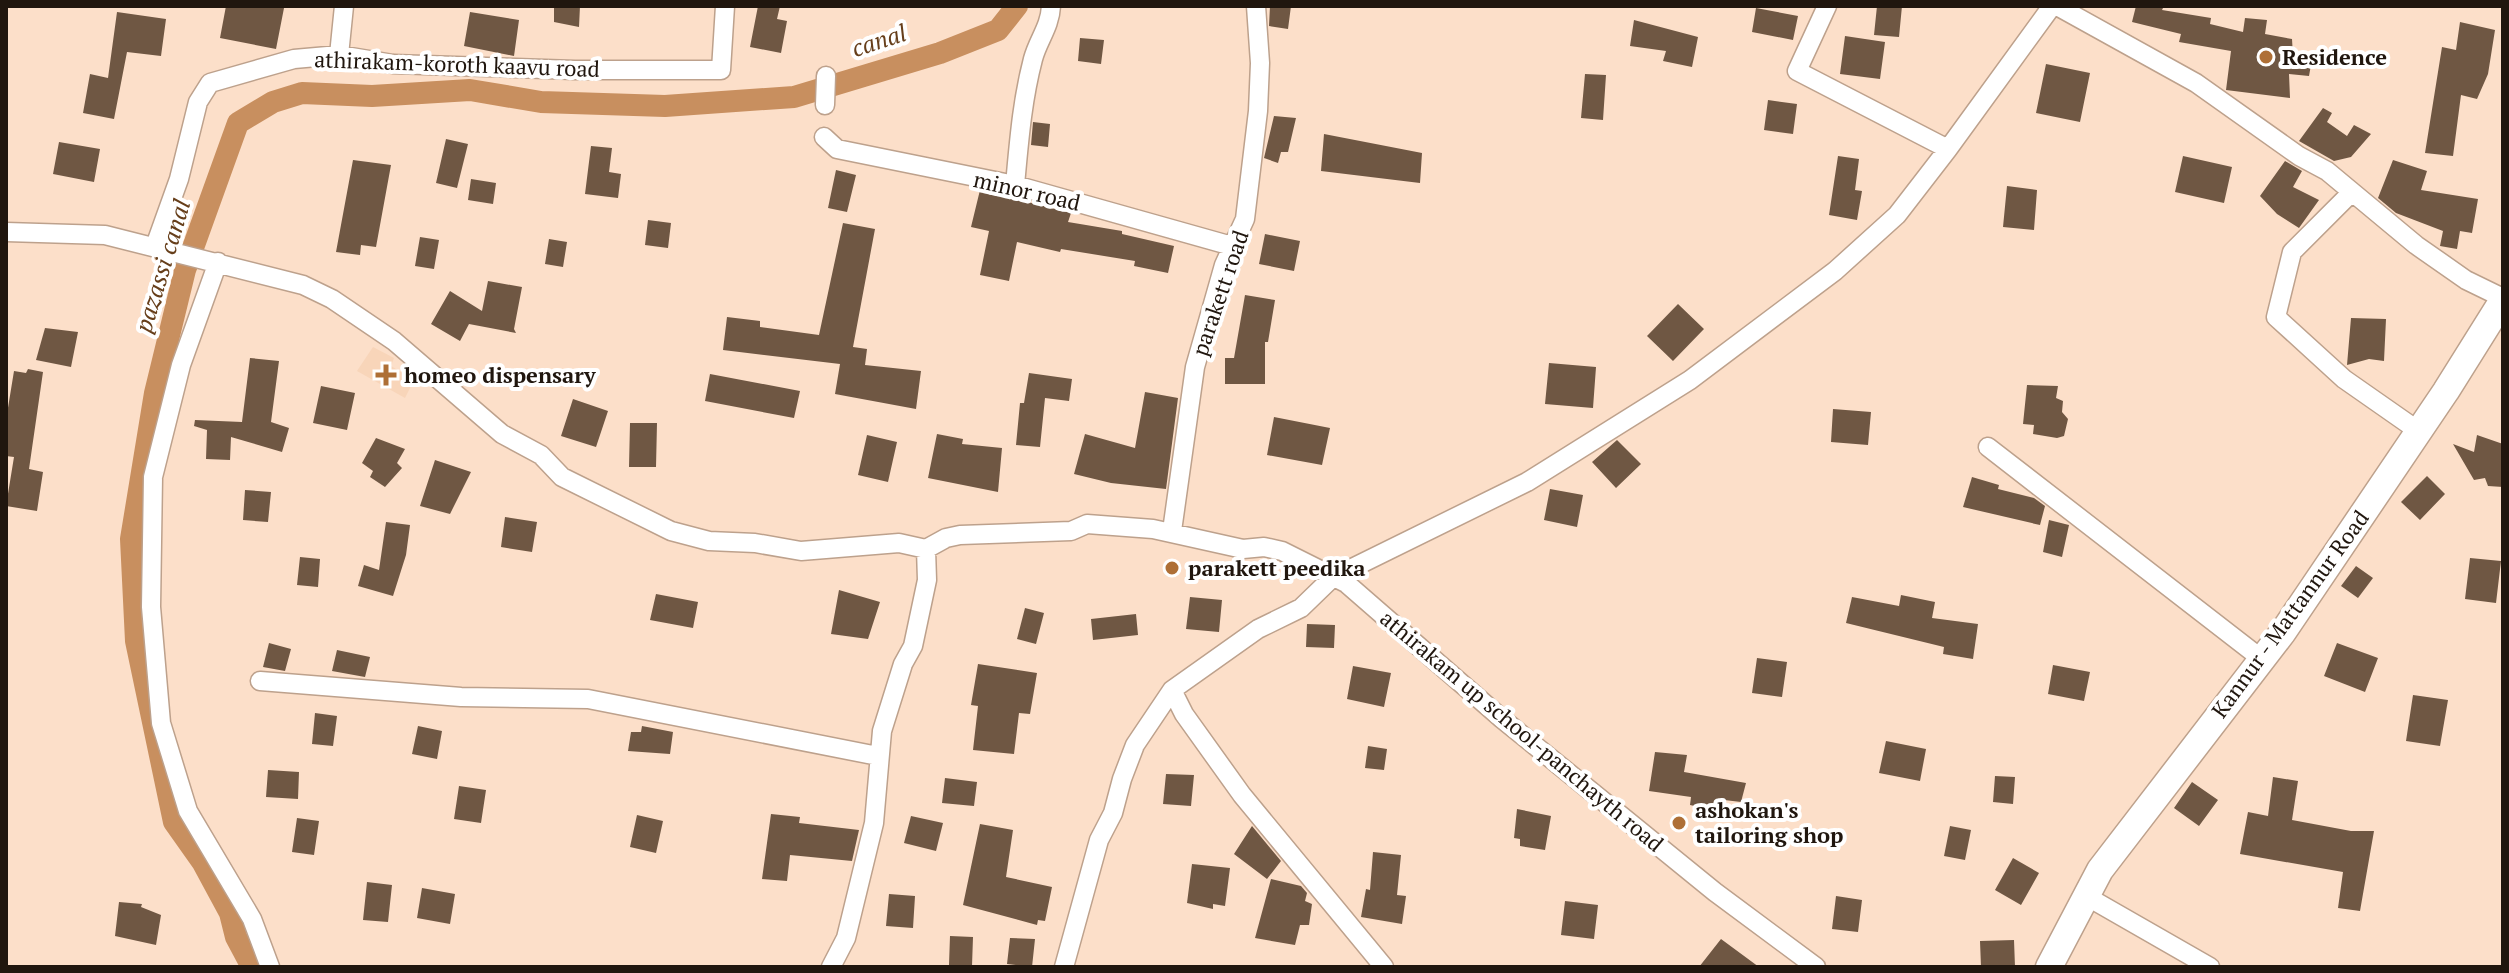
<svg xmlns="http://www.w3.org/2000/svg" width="2509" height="973" viewBox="0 0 2509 973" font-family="'PT Serif',serif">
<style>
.built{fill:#f8d5b9}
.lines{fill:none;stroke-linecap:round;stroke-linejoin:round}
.canal{stroke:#c88f5f;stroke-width:22}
.building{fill:#6f5743}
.minor-casing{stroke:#bda18c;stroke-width:21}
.secondary-casing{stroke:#bda18c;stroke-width:29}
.minor{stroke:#fff;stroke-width:18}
.secondary{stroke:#fff;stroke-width:26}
.poi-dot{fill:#ae6f36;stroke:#fff;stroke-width:3}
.labels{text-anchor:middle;stroke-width:8;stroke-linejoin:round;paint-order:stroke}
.poi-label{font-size:22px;font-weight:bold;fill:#20160e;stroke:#fff;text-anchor:start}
.street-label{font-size:22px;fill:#20160e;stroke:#fff}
.water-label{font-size:24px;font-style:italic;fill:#663e1a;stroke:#fff}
</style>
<rect width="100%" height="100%" fill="#fcdfc9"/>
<!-- built -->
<path class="built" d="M373,347L394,358L391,366L414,380L405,398L357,371Z"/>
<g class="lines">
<!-- canal -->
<path class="canal" d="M252,967L236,937L230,913L203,863L174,822L136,641L131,539L155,393L185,270L238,123L273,102L302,93L372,96L470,90L541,102L665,106L794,97L940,53L998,30L1017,6"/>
</g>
<!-- building -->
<path class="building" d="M226,6L284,8L276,49L220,38Z
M554,6H580L579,27L554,22Z
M758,6H780L777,19L787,21L781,53L750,47Z
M1270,6H1291L1288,29L1269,26Z
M1877,6H1902L1899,37L1874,35Z
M2136,6H2164L2162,10L2211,18L2210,24L2243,32L2245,18L2267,20L2265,34L2292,39L2293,56L2312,59L2309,76L2289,74L2290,98L2226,90L2231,51L2179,42L2181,34L2132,22Z
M1756,8L1798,16L1793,40L1752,32Z
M117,12L166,19L161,56L127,52L114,119L83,113L90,74L108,78Z
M470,12L519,20L514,56L464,46Z
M1634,20L1698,37L1692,67L1663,61L1666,51L1630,46Z
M2460,22L2495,30L2488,74L2477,99L2461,95L2453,156L2425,153L2442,47L2456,50Z
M1845,36L1885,42L1880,79L1840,74Z
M1080,38L1104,40L1101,64L1078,61Z
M2046,64L2090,73L2080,122L2036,113Z
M1585,74L1606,75L1603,120L1581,118Z
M1768,100L1797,104L1793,134L1764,130Z
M2323,108L2332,113L2327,122L2347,136L2354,125L2371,134L2351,157L2334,161L2299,141Z
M1274,116L1296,118L1288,152H1281L1278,163L1264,158Z
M1033,122L1050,124L1048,147L1031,145Z
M1324,134L1422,153L1420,183L1321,171Z
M446,139L468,144L457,188L436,183Z
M59,142L100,149L94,182L53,174Z
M591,146L612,148L609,172L621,174L618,198L585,194Z
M1838,156L1859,159L1855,190L1862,191L1857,220L1829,215Z
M2183,156L2232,167L2224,203L2175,192Z
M353,160L391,165L376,247L361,245L360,255L336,252Z
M2393,160L2427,171L2421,190L2478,199L2472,233L2460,231L2457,249L2440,246L2443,231L2396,213L2378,198Z
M2285,161L2302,171L2293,187L2319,200L2299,228L2277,214L2260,196Z
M836,170L856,175L847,212L828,208Z
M471,179L496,183L493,204L468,200Z
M2007,186L2037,190L2034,230L2003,227Z
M980,190L1071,213L1068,222L1122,231V234L1174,246L1168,273L1134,266L1135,261L1061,249L1060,252L1017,242L1009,281L980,275L989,231L971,227Z
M648,220L671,223L668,248L645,245Z
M843,223L875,229L853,347L867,349L865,365L921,371L916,409L835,394L840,364L723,350L727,317L760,321V327L819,335Z
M1265,234L1300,241L1294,271L1259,264Z
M420,237L439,240L434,269L415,266Z
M549,239L567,242L563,267L545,264Z
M488,281L522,287L514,329L516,333L469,324L460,341L431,324L450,291L482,311Z
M1245,295L1275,300L1268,342H1265V384H1225V358H1234Z
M1678,304L1704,329L1673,361L1647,336Z
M2351,318L2386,319L2384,361L2369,359L2347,365Z
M45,328L78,332L71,367L36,360Z
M250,358L279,361L271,422L289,428L282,452L231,437L230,460L206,459L207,430L194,426L195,420L242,422Z
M1549,363L1596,367L1593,408L1545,404Z
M28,369L43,372L29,469L43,472L37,511L6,506L14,457L6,456V420L14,371L26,373Z
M1029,373L1072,379L1069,401L1045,398L1040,447L1016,445L1020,403H1024Z
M710,374L800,391L794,418L705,401Z
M2027,385L2058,386L2056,398L2063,401L2062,412L2068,419L2064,436L2057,438L2033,434L2034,425L2023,424Z
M321,386L355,393L347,430L313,423Z
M1145,392L1178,398L1166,489L1111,483L1074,474L1085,434L1135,448Z
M573,399L608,411L596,447L561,436Z
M1833,409L1871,412L1868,445L1831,442Z
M1274,417L1330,428L1322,465L1267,455Z
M630,423H657L656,467H629Z
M937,434L963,439L962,444L1002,448L998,492L928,478Z
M867,435L897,442L888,482L858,475Z
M2477,435L2503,444V487L2488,486L2485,478L2474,480L2453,444L2474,452Z
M376,438L405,449L397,463L402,468L385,487L370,477L373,471L362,463Z
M1617,440L1641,464L1616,488L1592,462Z
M435,460L471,472L450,514L420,506Z
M2427,476L2445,494L2420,520L2401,502Z
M1972,477L1999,485L1998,489L2034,498L2045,506L2040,525L1963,507Z
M1550,489L1583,495L1577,527L1544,520Z
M245,490L271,492L268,522L243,520Z
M505,517L537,522L532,552L501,547Z
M2049,520L2069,525L2062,557L2043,552Z
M386,522L410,525L406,555L393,596L358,586L364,565L379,570Z
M300,557L320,559L318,587L297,585Z
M2470,558L2501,561L2496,603L2465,599Z
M2356,566L2373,578L2358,598L2341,586Z
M839,590L880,602L868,639L831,634Z
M656,594L698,602L693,628L650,620Z
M1901,595L1935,602L1932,618L1978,624L1973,659L1943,654L1944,647L1846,623L1852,597L1899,606Z
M1190,597L1222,600L1219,632L1186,629Z
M1025,608L1044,613L1036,644L1017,639Z
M1136,614L1138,635L1093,640L1091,619Z
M1307,624L1335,625L1334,648L1306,647Z
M269,643L291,649L285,671L263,667Z
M2337,643L2378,658L2365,692L2324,676Z
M337,650L370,657L365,677L332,671Z
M1757,658L1787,662L1782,697L1752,693Z
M978,664L1037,673L1030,714L1019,713L1014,754L973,750L978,706L971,705Z
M2053,665L2090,672L2084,701L2048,694Z
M1353,666L1391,673L1384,707L1347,699Z
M2413,695L2448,700L2440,746L2406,741Z
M315,713L337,716L333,746L312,744Z
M418,726L442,731L437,759L412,754Z
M642,726L673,732L670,754L628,751L631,732H641Z
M1886,741L1926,749L1920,781L1879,773Z
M1368,746L1387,749L1384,770L1365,768Z
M1655,752L1687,755L1684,772L1746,783L1741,802L1716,799L1713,810L1690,805L1691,797L1649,791Z
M268,770L299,772L298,799L266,797Z
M1166,774L1194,775L1191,806L1163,804Z
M1995,776L2015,777L2013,804L1993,802Z
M2273,777L2298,781L2292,820L2351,831H2374L2360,911L2338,908L2343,872L2240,854L2248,812L2268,816Z
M945,778L977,782L974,806L942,803Z
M2192,782L2218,800L2199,826L2174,808Z
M459,786L486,790L481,823L454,819Z
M1517,809L1551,816L1545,850L1520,846V839L1514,838Z
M771,814L800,817L799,823L859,830L852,861L790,855L787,881L762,879Z
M637,815L663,821L656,853L630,847Z
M911,816L943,823L936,851L904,843Z
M297,818L319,821L314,855L292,852Z
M980,824L1013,830L1006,877L1052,887L1045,921L1038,920L1037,925L963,905Z
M1252,826L1281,861L1267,879L1234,854Z
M1950,826L1971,830L1965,860L1944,856Z
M1373,852L1401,855L1397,895L1406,896L1402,924L1361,917L1366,889L1370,890Z
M2013,858L2039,873L2021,905L1995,890Z
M1192,864L1230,868L1225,906L1213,904V909L1187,903Z
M1271,879L1301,886L1307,893L1305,901L1312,904L1309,925H1300L1295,945L1255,938Z
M367,882L392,885L388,922L363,920Z
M422,888L455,894L450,924L417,918Z
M889,894L915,896L913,928L886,926Z
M1836,896L1862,900L1858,932L1832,929Z
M1565,901L1598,905L1594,939L1561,935Z
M119,902L142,904L141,907L161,915L156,945L115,936Z
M950,936L973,937L972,966L949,965Z
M1010,938L1035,939L1032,967L1007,964Z
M1721,939L1759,967H1699Z
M2014,940L2015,967H1981L1980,941Z"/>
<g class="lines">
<defs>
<path id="minor" d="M2057,6L2196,83L2299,156L2327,171L2416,245L2466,280L2503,298
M339,55L344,6
M825,105L826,76
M824,137L837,149L1015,185L1232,246
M1948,149L2052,6
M1015,185C1019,142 1022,101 1033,59C1038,40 1050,27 1051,6
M2352,192L2292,252L2276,317L2344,379L2417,430
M6,232L105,235L303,285L332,299L394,341L502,434L541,455L562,477L671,531L709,541L755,543L801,551L899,543L926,549L946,538L960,535L1071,531L1087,524L1153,529L1243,549L1264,547L1282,551L1346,583L1501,718L1715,892L1816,967
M155,246L179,179L198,102L210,83L294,59L339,55L393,64L575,70H721L725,6
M218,262L181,365L153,477L151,607L161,723L188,811L252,919L270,967
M1988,447L2263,660
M1172,531L1195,367L1224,265L1245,219L1258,111L1260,63L1256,6
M260,681L461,697L588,699L878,756
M1172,690L1184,714L1242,795L1384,967
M2086,896L2210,967
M831,967L846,938L874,823L882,731L903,664L913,646L927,580L926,549
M1064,967L1099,840L1113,813L1122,779L1135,745L1172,690L1258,629L1301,608L1332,578L1527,482L1690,380L1835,271L1897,215L1948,149L1797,71L1827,6"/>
<path id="secondary" d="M2049,967L2100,870L2283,632L2446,391L2503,300"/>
</defs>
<!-- minor casing -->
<use href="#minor" class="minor-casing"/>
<!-- secondary casing -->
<use href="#secondary" class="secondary-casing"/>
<!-- minor -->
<use href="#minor" class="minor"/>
<!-- secondary -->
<use href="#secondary" class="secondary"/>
</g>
<!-- markers -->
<g class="poi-dot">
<circle cx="2266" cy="57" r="8"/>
<path d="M382 363h8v8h8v8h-8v8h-8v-8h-8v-8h8z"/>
<circle cx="1172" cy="568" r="8"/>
<circle cx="1679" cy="823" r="8"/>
</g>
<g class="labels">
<!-- poi labels -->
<g class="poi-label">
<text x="2282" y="65">Residence</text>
<text x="404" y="383">homeo dispensary</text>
<text x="1188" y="576">parakett peedika</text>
<text x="1695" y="818">ashokan's<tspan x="1695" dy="25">tailoring shop</tspan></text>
</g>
<!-- street labels -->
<g class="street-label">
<text transform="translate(457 64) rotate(2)" y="8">athirakam-koroth kaavu road</text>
<text transform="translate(1027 191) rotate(13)" y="8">minor road</text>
<text transform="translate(1220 293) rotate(-71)" y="8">parakett road</text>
<text transform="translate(2290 614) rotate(-54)" y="8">Kannur - Mattannur Road</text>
<text transform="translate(1522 731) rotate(40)" y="8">athirakam up school-panchayth road</text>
</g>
<!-- water labels -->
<g class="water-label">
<text transform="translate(879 41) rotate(-18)" y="8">canal</text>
<text transform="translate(163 266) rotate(-73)" y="8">pazassi canal</text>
</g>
</g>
<!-- border -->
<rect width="2509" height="973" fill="none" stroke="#20160e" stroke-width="16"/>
</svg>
